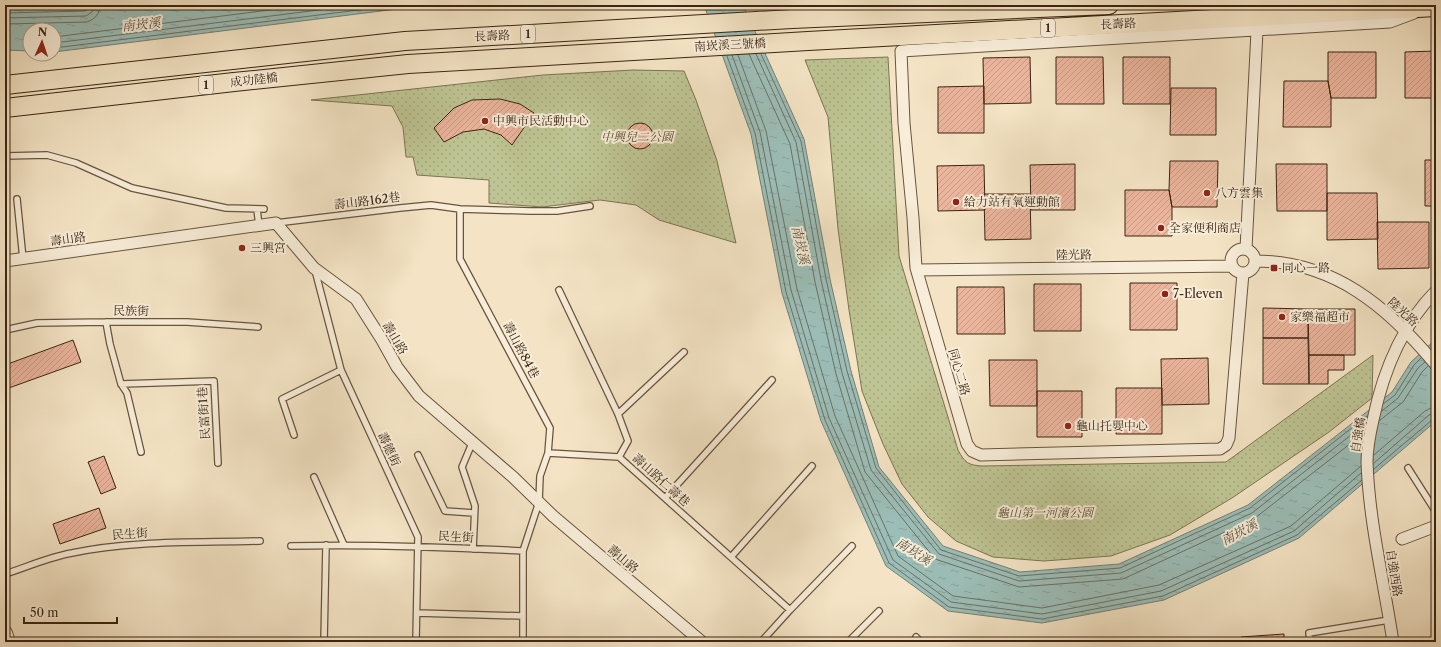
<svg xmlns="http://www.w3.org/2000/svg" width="1441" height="647" viewBox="0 0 1441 647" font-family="'Libre Caslon Text','Noto Serif TC',serif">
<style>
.park{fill:url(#park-dots);stroke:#7c7452}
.water{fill:url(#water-ripples);stroke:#758075}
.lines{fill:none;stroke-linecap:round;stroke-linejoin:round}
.shore{stroke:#6b7164;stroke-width:1}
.building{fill:url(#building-hatch);stroke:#3a2410}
.service-casing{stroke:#68543d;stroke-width:8}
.minor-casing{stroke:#68543d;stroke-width:13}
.tertiary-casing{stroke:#68543d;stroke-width:16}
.primary-casing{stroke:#3a2410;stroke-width:20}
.service{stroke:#f8edd9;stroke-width:5.5}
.minor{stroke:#f8edd9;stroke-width:11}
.tertiary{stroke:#f8edd9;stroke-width:14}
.primary{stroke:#f4e4c5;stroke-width:18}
.poi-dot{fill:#8f2418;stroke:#f8edd9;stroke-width:1.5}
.labels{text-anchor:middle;stroke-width:4;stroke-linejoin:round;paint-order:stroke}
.shield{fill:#f8edd9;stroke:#73604c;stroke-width:1}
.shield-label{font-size:11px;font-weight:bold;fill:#3a2410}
.street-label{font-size:12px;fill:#3a2410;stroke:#f8edd9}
.poi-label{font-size:12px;fill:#3a2410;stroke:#f8edd9;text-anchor:start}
.park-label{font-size:12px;font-style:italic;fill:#5b4c31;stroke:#f8edd9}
.water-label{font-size:13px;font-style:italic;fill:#575242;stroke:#f8edd9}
</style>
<defs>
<pattern id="park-dots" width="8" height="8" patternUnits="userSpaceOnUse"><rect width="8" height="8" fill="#bec493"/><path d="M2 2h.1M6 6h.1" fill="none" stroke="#a4a87e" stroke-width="1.8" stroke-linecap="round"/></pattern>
<pattern id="water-ripples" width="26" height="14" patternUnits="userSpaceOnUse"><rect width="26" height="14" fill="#9cbeb8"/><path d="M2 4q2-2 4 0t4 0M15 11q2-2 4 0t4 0" fill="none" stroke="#87a39d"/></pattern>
<pattern id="building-hatch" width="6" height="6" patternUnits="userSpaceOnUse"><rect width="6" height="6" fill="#ebb49c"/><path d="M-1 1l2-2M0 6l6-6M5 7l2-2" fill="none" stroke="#ca9b85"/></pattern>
</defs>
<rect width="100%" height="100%" fill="#f4e4c5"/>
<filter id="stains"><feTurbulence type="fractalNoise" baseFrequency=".005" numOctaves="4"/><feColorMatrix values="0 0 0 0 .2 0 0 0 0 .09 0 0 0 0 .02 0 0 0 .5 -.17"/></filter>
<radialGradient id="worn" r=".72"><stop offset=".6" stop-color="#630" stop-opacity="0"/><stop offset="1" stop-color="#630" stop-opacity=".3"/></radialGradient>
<!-- park -->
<path class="park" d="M888,57L899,256L958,450C965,463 968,465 982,466L1226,462L1373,355L1372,398L1329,432L1232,498L1170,535L1111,556L1044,561L993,557L956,541L928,517L902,484L883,444L862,391L849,310L838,229L828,117L805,60Z
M633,70L684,71L696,100L717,161L736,243L659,220L636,205L600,200L542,207L489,203V180L417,175L413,157H406L403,127L392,106L311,100L543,75Z"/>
<!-- water -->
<path class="water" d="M142,5H412L405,8L54,52V30H30V51L5,50V9Z
M704,5H743L804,139L830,279L851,371L879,467L943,546L1020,572L1119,564L1248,505L1392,392L1411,362L1436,339V421L1299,538L1164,600L1042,623L948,611L886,566L821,421L782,293L751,134Z"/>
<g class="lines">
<!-- shore -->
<path class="shore" d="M5,13L85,11L88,9L89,5
M5,18L86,16L92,12L94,5
M5,24L87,22C95,19 100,14 100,5
M54,37L310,5
M54,43L359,5
M54,48L399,5
M749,54L790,144L815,282L836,374L865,472L935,559L1019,587L1123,579L1255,518L1364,433
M756,54L796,142L821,280L842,373L871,470L939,554L1019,581L1121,573L1252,513L1365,424
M761,54L801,141L826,279L847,371L876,468L941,550L1019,576L1120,568L1250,508L1367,416
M732,55L760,132L791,290L829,418L893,560L951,602L1042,614L1161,591L1294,531L1361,473
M738,55L766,131L797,289L835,416L898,556L953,596L1042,608L1159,585L1291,526L1361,466
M727,56L755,133L786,292L825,420L889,563L949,607L1042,619L1163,596L1297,535L1362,480
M1383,404L1395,395L1414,365L1421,358
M1382,411L1398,398L1418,368L1425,362
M1379,421L1403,402L1422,372L1428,366
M1374,455L1425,411L1431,408L1436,407
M1374,463L1429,415L1436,413
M1374,469L1432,420L1436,418"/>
</g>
<!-- building -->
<path class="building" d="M1436,51V98H1405V52Z
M1328,52H1376V98H1331L1328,81Z
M1030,57L1031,103L984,104L983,58Z
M1056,57H1103L1104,104H1056Z
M1123,57H1170V104H1123Z
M1284,81H1328L1331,98V127H1283Z
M984,86V133H938V87Z
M1171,88H1216V135H1170Z
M500,99L520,104L534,113L512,145L501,135L484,129L463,132L444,142L434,128L454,108L472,100Z
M627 136a13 13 0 1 1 26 0a13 13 0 1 1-26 0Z
M1425,160H1436V206H1425Z
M1170,161H1218L1217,207H1172L1169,190Z
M1075,164V210H1031L1030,165Z
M1276,164H1327V211H1277Z
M984,165L985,210L938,211L937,166Z
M1125,190H1169L1172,207V236H1125Z
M1327,193H1377L1378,239L1327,240Z
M984,194H1030L1031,239L985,240Z
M1377,222H1429V268L1378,269Z
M1130,283H1177V330H1130Z
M1034,284H1081V331H1034Z
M957,287H1004L1005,334H957Z
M1263,308L1308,309V338H1263Z
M1308,309H1355V355H1309Z
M1263,338H1308L1309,384H1263Z
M73,340L81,362L6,389L5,386V365Z
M1309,355H1344V370H1328V384H1309Z
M1208,358L1209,404L1162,405L1161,359Z
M989,360H1037V406H990Z
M1116,388H1162V434H1116Z
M1037,391H1082V437H1037Z
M104,456L116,488L101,494L88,462Z
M99,508L106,528L60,544L53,524Z
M1284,634V642H1242L1241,637Z
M1221,638V642H1195V640Z"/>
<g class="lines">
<defs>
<path id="service" d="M5,156L47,155L76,163L132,188L226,208L264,209
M17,199L23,259
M257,209L259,226
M460,209V259L550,428L548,453L540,476L539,502L523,551V642
M276,223L400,208L431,205L460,209L530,211H557L590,206
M315,270L341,370L418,537L416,642
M559,290L618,414L628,441L619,457L790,610
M106,322L110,344L121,384L127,393L141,452
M5,330L37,323L106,322H187L258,327
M121,384L214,381L218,463
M618,414L684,352
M294,435L282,399L341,370
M473,441L462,467L475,506L473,549
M548,453L619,457
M418,455L445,511L474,513
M1408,468L1436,512
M314,477L344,545
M665,498L772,380
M291,546C369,544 446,547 523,551
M731,557L812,466
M5,574C27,567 49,557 72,553C133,540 198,543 260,541
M417,613L523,616
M916,637L921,642
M324,642L326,545
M761,642L790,610L852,546
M848,642L879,611
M1310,642L1309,633L1389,620"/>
<path id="minor" d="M1246,249L1257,31
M1231 261a12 12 0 1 1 24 0a12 12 0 1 1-24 0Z
M5,261L276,223L314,268L356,299L382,340L397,367L419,396L513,477L553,516L702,642
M1255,261C1334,261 1388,307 1436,365
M917,270L1232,266
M1243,273L1229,438L1226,445L1220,449L981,455L972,451L967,444L916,268L913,218L904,123L901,51L1390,22L1414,13
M1402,539L1436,526
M1393,642C1384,582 1369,522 1367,462C1367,448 1370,433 1373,420C1383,372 1401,326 1436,291"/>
<path id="tertiary" d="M5,633L8,642"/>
<path id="primary" d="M5,85L405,41L792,19L1109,5
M5,108L234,82L408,64L808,41L1436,7"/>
</defs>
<!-- service casing -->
<use href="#service" class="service-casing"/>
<!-- minor casing -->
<use href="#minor" class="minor-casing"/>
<!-- tertiary casing -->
<use href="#tertiary" class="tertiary-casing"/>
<!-- primary casing -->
<use href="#primary" class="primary-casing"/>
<!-- service -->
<use href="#service" class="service"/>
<!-- minor -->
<use href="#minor" class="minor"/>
<!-- tertiary -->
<use href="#tertiary" class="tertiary"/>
<!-- primary -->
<use href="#primary" class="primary"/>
</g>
<!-- markers -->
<g class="poi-dot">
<circle cx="485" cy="121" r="4"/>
<circle cx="1207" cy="193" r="4"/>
<circle cx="956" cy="202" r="4"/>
<circle cx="1161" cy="228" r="4"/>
<circle cx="242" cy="248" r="4"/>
<rect x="1270" y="264" width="8" height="8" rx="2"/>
<circle cx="1165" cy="294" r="4"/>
<circle cx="1282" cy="317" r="4"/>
<circle cx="1068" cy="426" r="4"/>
</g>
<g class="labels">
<!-- shield labels -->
<g class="shield">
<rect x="1041" y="19" width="14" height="18" rx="3"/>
<rect x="521" y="25" width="14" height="18" rx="3"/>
<rect x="199" y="76" width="14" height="18" rx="3"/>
</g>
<g class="shield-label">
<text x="1048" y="32">1</text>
<text x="528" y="38">1</text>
<text x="206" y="89">1</text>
</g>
<!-- street labels -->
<g class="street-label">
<text transform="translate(1118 24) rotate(-3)" y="4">長壽路</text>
<text transform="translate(492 36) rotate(-3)" y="4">長壽路</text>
<text transform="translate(730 45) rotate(-3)" y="4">南崁溪三號橋</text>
<text transform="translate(254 80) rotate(-6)" y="4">成功陸橋</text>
<text transform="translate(367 201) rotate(-7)" y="4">壽山路162巷</text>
<text transform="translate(68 239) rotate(-8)" y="4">壽山路</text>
<text transform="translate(1074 255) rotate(-1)" y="4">陸光路</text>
<text transform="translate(131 311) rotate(1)" y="4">民族街</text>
<text transform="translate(1403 312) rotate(42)" y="4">陸光路</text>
<text transform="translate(395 338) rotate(59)" y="4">壽山路</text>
<text transform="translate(521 350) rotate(62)" y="4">壽山路84巷</text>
<text transform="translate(959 372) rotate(74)" y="4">同心二路</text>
<text transform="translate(204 413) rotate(-94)" y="4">民富街1巷</text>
<text transform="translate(1358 435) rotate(-81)" y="4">自強橋</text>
<text transform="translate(389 449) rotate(65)" y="4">壽德街</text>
<text transform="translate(661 480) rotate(42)" y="4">壽山路仁壽巷</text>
<text transform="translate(130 534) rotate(-4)" y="4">民生街</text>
<text transform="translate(456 537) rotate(3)" y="4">民生街</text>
<text transform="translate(623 559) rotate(40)" y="4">壽山路</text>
<text transform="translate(1394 573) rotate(81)" y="4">自強西路</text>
</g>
<!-- poi labels -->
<g class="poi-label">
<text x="493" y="125">中興市民活動中心</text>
<text x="1215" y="197">八方雲集</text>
<text x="964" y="206">給力站有氧運動館</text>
<text x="1169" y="232">全家便利商店</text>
<text x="250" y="252">三興宮</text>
<text x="1282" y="272">同心一路</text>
<text x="1173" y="298">7-Eleven</text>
<text x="1290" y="321">家樂福超市</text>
<text x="1076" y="430">龜山托嬰中心</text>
</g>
<!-- park labels -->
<g class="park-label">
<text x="637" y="141">中興兒二公園</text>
<text x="1045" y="517">龜山第一河濱公園</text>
</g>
<!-- water labels -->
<g class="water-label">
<text transform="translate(141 24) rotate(-6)" y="5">南崁溪</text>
<text transform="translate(801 245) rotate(77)" y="5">南崁溪</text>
<text transform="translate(1239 532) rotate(-28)" y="5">南崁溪</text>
<text transform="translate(914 551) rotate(32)" y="5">南崁溪</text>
</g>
</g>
<!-- margin -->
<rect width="1441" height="647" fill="none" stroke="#f4e4c5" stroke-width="20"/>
<rect x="6" y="6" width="1429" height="635" fill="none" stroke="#3a2410" stroke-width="2"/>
<rect x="10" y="10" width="1421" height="627" fill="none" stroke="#3a2410"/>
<!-- north arrow -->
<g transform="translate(42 42) rotate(3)"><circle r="19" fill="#f8edd9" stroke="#ac9d89"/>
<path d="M0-3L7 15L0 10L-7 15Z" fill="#8f2418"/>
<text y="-6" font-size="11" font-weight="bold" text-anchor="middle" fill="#3a2410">N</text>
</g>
<!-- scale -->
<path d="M24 617v6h93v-6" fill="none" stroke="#3a2410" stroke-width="2"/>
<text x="30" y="617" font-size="12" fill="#3a2410" stroke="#f8edd9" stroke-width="3" paint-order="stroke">50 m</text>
<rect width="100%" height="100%" filter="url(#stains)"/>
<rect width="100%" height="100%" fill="url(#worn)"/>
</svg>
